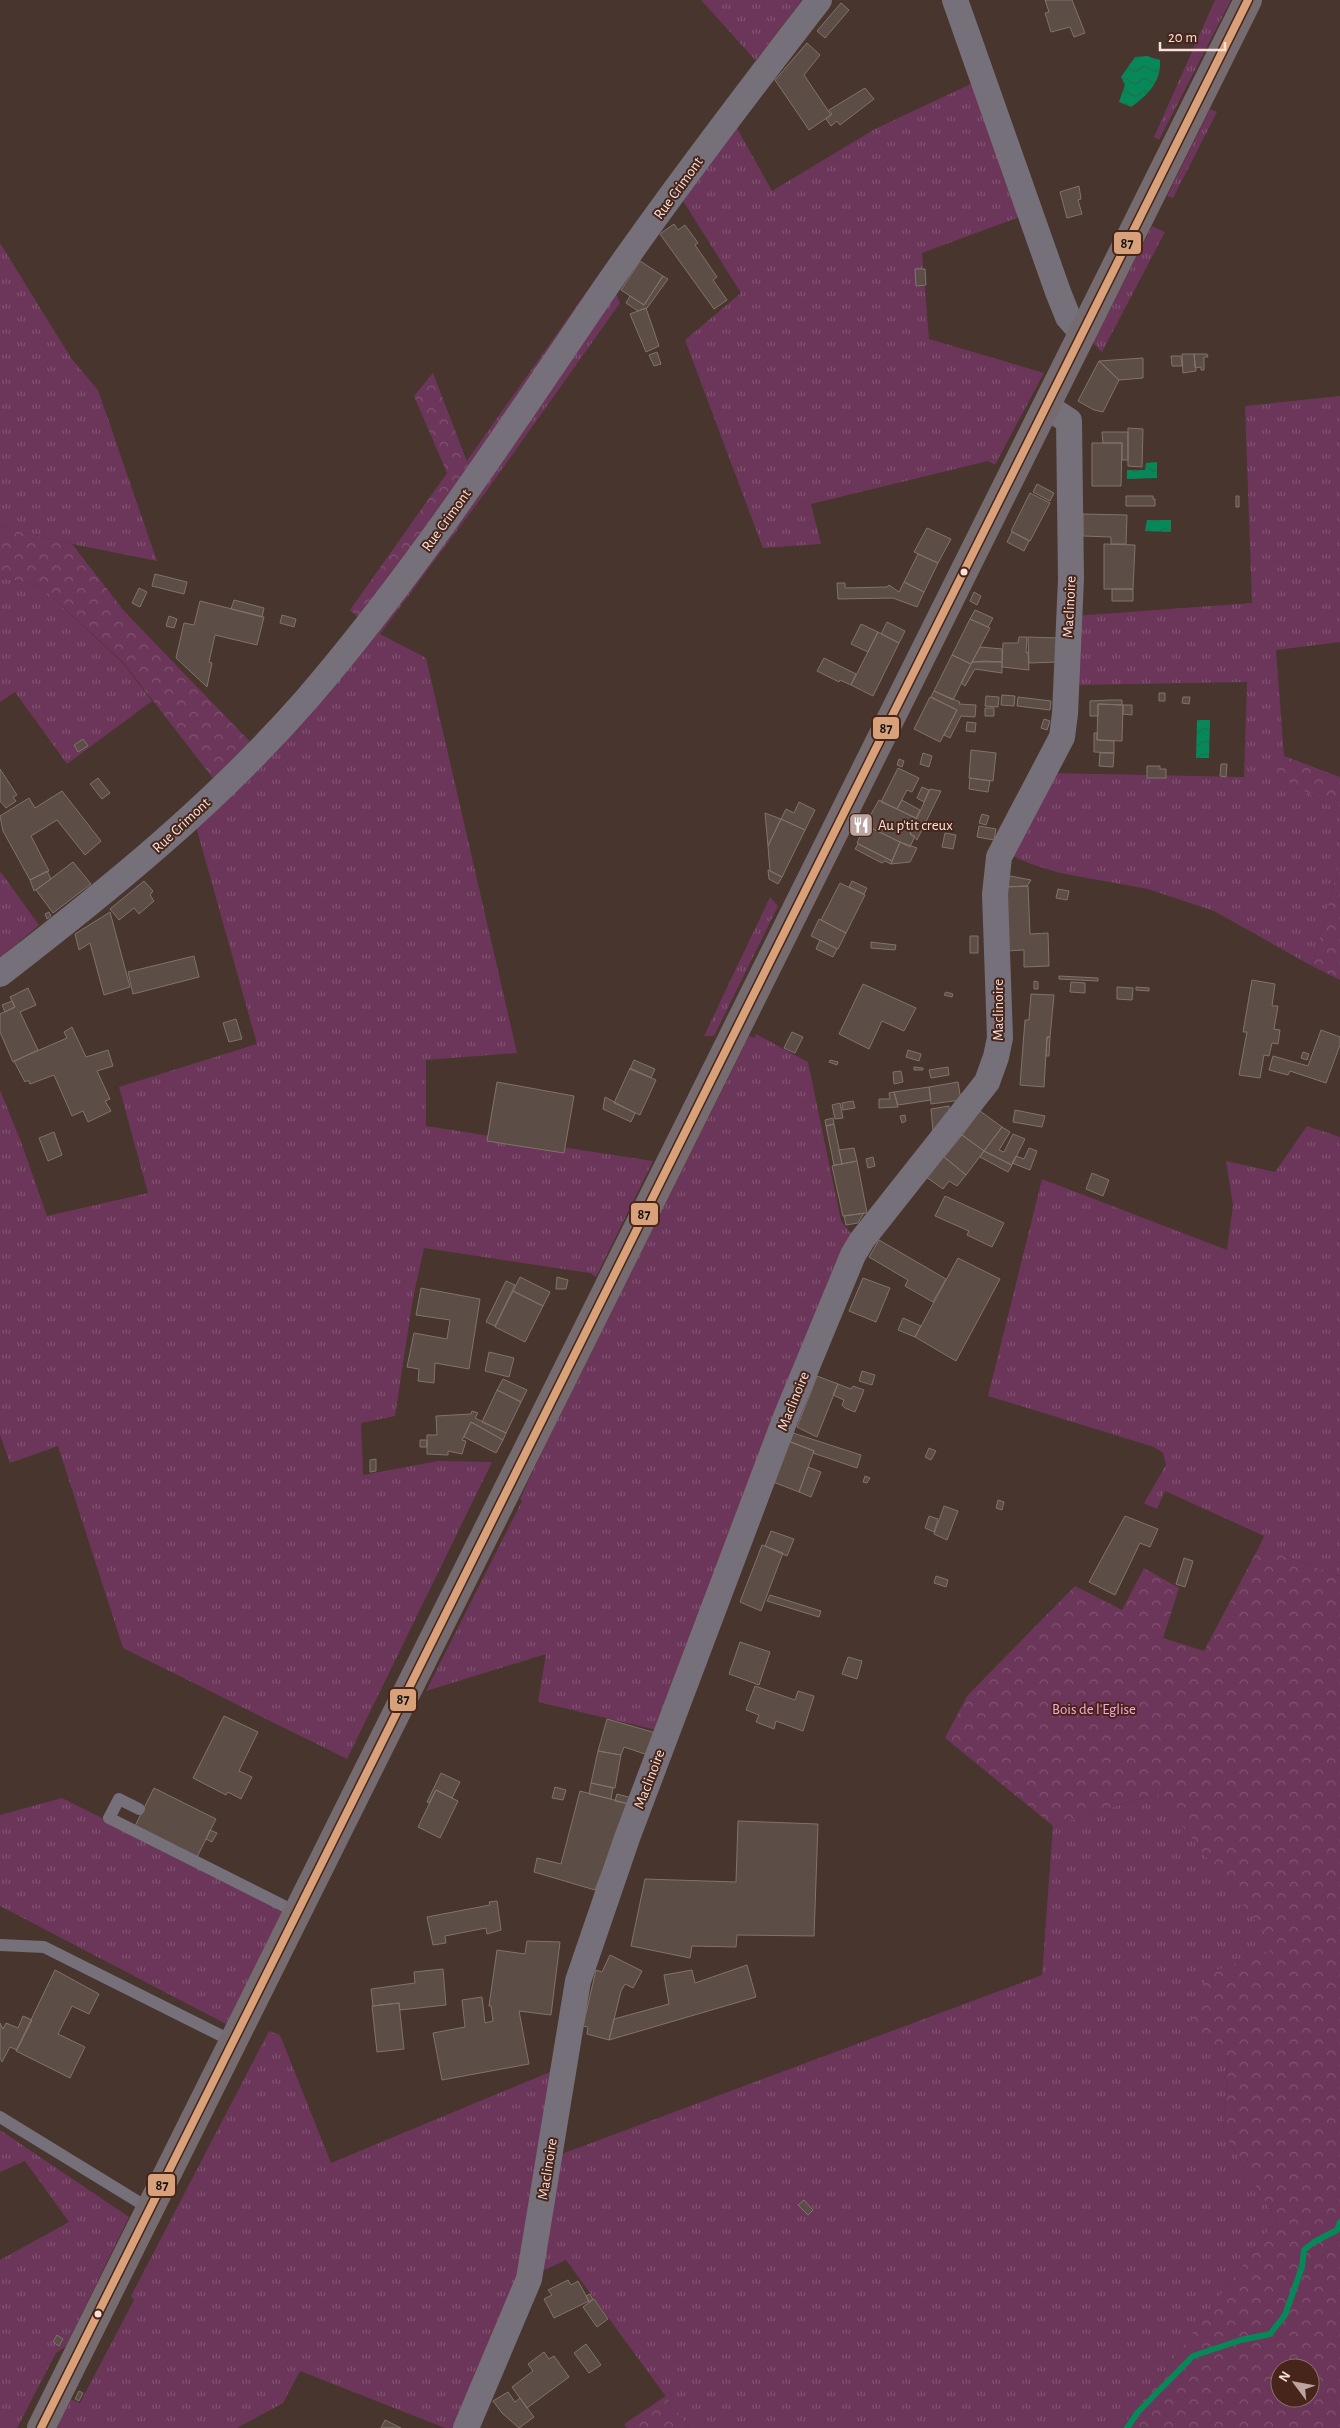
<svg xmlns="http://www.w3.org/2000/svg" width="1340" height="2428" viewBox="0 0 1340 2428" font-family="'Alegreya Sans',sans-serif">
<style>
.grass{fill:url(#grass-tufts)}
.forest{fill:url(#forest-crowns);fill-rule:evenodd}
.water{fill:url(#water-waves)}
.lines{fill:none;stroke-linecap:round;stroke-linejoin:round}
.stream{stroke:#068859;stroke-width:6}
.building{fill:#5c4d47;stroke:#82726c}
.lane{stroke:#757079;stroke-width:12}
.street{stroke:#757079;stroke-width:26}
.primary{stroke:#766c6f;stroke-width:28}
.bus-1-casing{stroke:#47251a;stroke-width:11}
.bus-1{stroke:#d9a179;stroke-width:8}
.bus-dot{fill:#f9e1da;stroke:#47251a;stroke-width:2}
.labels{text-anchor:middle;stroke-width:4;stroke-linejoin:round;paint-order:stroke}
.street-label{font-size:15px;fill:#f9e1da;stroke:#47251a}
.poi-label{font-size:15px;fill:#f9e1da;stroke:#47251a;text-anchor:start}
.park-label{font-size:15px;fill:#fea4e1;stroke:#47251a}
.line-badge{stroke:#47251a;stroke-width:2}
.pale-badge-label{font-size:14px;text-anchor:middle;font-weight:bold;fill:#111}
</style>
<defs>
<pattern id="grass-tufts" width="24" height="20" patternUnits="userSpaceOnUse" patternTransform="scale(1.25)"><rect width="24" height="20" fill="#6b3659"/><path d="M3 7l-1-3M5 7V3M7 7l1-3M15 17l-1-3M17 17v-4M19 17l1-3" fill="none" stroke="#815370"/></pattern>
<pattern id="forest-crowns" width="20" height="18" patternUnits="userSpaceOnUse" patternTransform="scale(1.25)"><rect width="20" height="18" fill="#6b3659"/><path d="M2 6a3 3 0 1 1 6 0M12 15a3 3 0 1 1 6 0" fill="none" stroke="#815370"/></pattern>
<pattern id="water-waves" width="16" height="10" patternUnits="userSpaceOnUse" patternTransform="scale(1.25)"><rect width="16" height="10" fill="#068859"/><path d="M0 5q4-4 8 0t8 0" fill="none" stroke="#226d4f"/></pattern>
</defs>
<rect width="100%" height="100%" fill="#48352e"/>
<!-- grass -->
<path class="grass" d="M701,0H802L756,60L471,472L466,462L604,267L756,61Z
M1215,0H1231L1159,140L1154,137Z
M977,81L1025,215L922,253L929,339L1044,373L995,465L988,461L811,504L821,544L763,548L685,340L741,293L680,196L734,123L772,191L875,129Z
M1210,109L1217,112L1173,198L1167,196Z
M1152,226L1165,232L1102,352L1093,343Z
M0,243L71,358L98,390L157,561L72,544L0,526Z
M614,289L620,303L485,493L380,634L426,658L517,1053L426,1060V1126L653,1161L596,1277L590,1273L424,1248L413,1298L395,1416L361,1423L363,1475L438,1461L492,1462L347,1759L123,1648L58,1446L10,1463L0,1435V1090L21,1142L47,1216L148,1193L119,1087L257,1044L195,823L252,767Z
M1340,396V642L1276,650L1284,756L1275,775L1340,811V863L1312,966L1214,911L1148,889L1060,873L1031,864L1008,854L1047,773L1244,777L1247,682L1076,685L1074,616L1252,603L1245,406Z
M0,577L40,586L123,663L152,701L67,764L15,692L0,702Z
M0,871L39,925L0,958Z
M770,897L778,906L714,1036H704Z
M756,1034L808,1062L841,1221L857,1241L665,1732L538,1702L546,1654L426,1691L522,1501L520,1499L547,1441L749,1036L755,1038Z
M1307,1126L1340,1137V1576L1259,1547L1264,1536L1165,1491L1157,1509L1144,1503L1166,1465L1163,1453L1154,1447L988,1396L1042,1179L1227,1250L1233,1205L1226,1161L1275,1172Z
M1157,1793L1277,1948L1207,1974L1229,2056L1223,2132L1276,2220L1122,2428H689L566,2260L532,2276L551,2158L1042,1975L1053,1826Z
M62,1798L284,1909L226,2024L0,1906V1815Z
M269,2031L280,2035L331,2163L562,2067L525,2270L454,2428H445L300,2371L283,2403L237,2428H57L70,2399L80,2403L134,2300L131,2296Z
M0,2130L129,2217L66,2346L56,2353L17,2428H0V2260L69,2222L25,2161L0,2172Z"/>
<!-- forest -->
<path class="forest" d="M433,373L471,472L361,620L350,610L447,473L414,396Z
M0,526L72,544L125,612L254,746L215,781L123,662L40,586L0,577Z
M1284,756L1340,777V811L1275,775Z
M1340,863V980L1312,966Z
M1259,1547L1340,1576V2428H1122L1276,2220L1223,2132L1229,2056L1189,2028L1207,1974L1276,1948L1157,1793L1053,1826L945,1738L967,1696L1075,1586L1122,1610L1144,1568L1179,1588L1163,1638L1204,1651ZM1280,2368H1310V2398H1280Z
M666,2396L689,2428H627L624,2424Z"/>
<!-- water -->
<path class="water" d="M1147,56L1160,60C1162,81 1147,96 1131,107L1119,102L1125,85L1121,77L1135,57Z
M1157,462V478L1127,479V470H1145L1146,463Z
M1147,520H1171V532L1145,531Z
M1197,720H1210L1209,758H1196Z"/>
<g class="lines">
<!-- stream -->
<path class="stream" d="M1127,2428L1138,2412L1193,2356L1241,2340L1270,2334L1285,2315L1302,2267L1304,2250L1314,2242L1337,2230L1340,2222"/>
</g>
<!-- building -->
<path class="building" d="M1045,0H1072L1085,33L1074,37L1070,27L1051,32L1045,13L1049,12Z
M841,3L849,10L825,38L817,31Z
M807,43L820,55L804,75L831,115L809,130L775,80Z
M865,88L874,99L840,125L837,121L831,126L826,119L832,114L829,110Z
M1079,186L1081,199L1078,200L1082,214L1067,218L1060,192Z
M674,224L678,230L685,225L698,243L695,245L717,277L713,280L727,300L714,309L660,234Z
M640,261L663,276L644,305L621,290Z
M915,269H925L926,285L916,286Z
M663,276L668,279L647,308L638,311L626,303L630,296L644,305Z
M646,308L659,346L646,352L630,314Z
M657,352L661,364L654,366L649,355Z
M1182,354H1194L1196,371L1183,373Z
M1194,354H1207L1208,357H1204V370H1201V367L1195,368Z
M1171,356H1181L1182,366H1172Z
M1143,358V378L1119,380L1099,361Z
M1099,361L1119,380L1103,412L1094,410L1078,401Z
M1128,428L1143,429L1142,467L1128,466Z
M1102,432H1128V460H1122V443H1103Z
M1092,443H1122L1121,486H1092Z
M1037,484L1054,493L1050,501L1033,492Z
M1030,493L1050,503L1030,541L1011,531Z
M1126,496H1153V499H1155V506H1126Z
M1236,496H1239V507H1236Z
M1083,514L1127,515L1126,544H1111V537L1083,536Z
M927,528L951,539L938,563L914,552Z
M1012,532L1029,541L1024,551L1007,542Z
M1104,544L1135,545L1133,589H1104Z
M918,554L938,563L924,592L904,582Z
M155,574L187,582L184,594L152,586Z
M904,582L924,592L917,607L893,598L838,599L837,583H845V588L887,587L889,585L899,592Z
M139,588L147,592L140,607L132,603Z
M1112,589H1133V601H1112Z
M974,592L981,596L977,605L970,601Z
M234,600L264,608L262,617L231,609Z
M200,601L264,617L257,645L215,635L209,662L212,663L207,687L176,658L184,623L194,625Z
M975,610L993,618L988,627L970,619Z
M282,615L296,619L294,627L280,623Z
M169,616L177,619L174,628L166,626Z
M970,619L990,628L971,664L952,655Z
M887,622L905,631L899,643L881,634Z
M861,624L878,632L868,652L851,644Z
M878,632L899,643L873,696L851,685Z
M1019,637H1027L1026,653L1028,652L1029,670L1002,667L1003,643H1018Z
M1028,637L1059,638V662L1029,663Z
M980,647L1002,649V662H972Z
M952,655L971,664L953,700L934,691Z
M824,658L856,674L851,685L840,680L839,682L817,671Z
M984,661L1002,662V673L975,669L965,686L961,683L972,662Z
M934,691L960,702L959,704L976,705L975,717L961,716L950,738L944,735L957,710L931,697Z
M1159,693H1165V701H1159Z
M1002,695L1015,696L1014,706L1001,705Z
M986,696L999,697L998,707L985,706Z
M930,697L957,710L940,742L914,729Z
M1018,697L1051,701L1050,710L1017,706Z
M1183,697H1190L1189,704L1182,703Z
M1110,700H1122V705L1098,704V716H1090V701Z
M1098,704L1123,705L1122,741L1097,740Z
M1123,705H1132V715L1123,714Z
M985,708H994V716H985Z
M1044,719L1050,721L1047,730L1041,728Z
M967,722L976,723L975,732L966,731Z
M1094,733H1097V740L1114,741V753L1094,752Z
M83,739L88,746L78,752L74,745Z
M971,750L996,753L993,781L969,778Z
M923,753L932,756L929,767L920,764Z
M1100,753H1114L1113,767L1099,766Z
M899,759L904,761L902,767L897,765Z
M1221,764H1227L1226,777L1220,776Z
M1147,766H1160V769H1166V778H1147Z
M898,768L919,778L912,792L907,790L897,809L881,802Z
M0,769L17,795L13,797L16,801L6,808L0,801Z
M98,778L110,793L102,799L90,784Z
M970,778L990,781L988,792L969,789Z
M922,787L929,790L924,802L917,798Z
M930,789L941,791L917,840L910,834Z
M62,791L101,841L85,855L57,820L31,836L49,871L30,880L3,831L0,816L29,798L35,808Z
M879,800L917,819L910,834L915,836L910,847L865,825Z
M902,800L920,810L916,818L897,809Z
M799,802L815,810L805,830L781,819L786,809L794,813Z
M765,813L781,819L768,846Z
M982,814L989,816L986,825L979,823Z
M781,819L805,830L782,877L770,871L768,846Z
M865,825L900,842L892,861L857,843Z
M979,826L996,829L994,840L977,837Z
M945,833L956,835L953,849L942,847Z
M900,842L917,848L910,862L891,864Z
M858,844L892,861L891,864L885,861L882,863L855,849Z
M73,862L91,884L53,913L36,890Z
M768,870L782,877L778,884L769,879Z
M47,871L51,879L34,891L30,880Z
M1005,875L1031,880L1027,886L1006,887Z
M144,881L153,891L150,895L154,901L139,914L134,908L119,920L110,909Z
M852,881L867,888L864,894L849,887Z
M840,883L865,895L846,933L821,920Z
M1028,886L1030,934L1048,933L1049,966L1024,967V950L1006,951L1002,887Z
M1058,889L1069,891L1067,900L1056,898Z
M49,912L51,916L47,919L45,914Z
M110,912L130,987L104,995L90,943L79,950L75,934Z
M819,919L846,933L838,949L811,936Z
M970,936H978V953H970Z
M820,940L837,949L833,957L816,949Z
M871,942L896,945L895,950L871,948Z
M194,956L199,977L133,994L128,972Z
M1059,976L1098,978V981L1059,979Z
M1252,980L1275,984L1272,1006H1278L1274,1029L1280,1030L1278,1044L1272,1043L1269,1056L1264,1055L1260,1078L1239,1075L1247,1032H1243Z
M1034,981L1038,982V989H1034Z
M1071,982L1085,983V993L1070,992Z
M863,984L916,1008L904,1031L882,1021L869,1049L839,1034Z
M1117,987L1133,988L1132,1000L1117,999Z
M1136,987L1149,988V991L1136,990Z
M28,988L36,1005L20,1012L38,1050L13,1062L0,1032V1014L15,1007L10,997Z
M946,992L953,994L952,997L944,995Z
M1031,994L1054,995L1050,1037H1047L1044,1087L1020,1085L1025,1020H1029Z
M12,1001L15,1007L5,1012L2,1005Z
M236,1019L242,1039L229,1042L223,1023Z
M72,1027L86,1057L108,1050L113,1066L97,1071L110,1099L105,1101L111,1111L88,1122L83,1111L72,1116L54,1075L30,1084L28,1080L25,1082L14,1061L67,1038L64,1032Z
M1321,1030L1340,1037V1045L1326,1083L1290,1071L1288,1075L1269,1070L1273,1056L1308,1066Z
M792,1032L803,1037L795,1053L784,1048Z
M1047,1037H1050L1049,1056H1046Z
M908,1050L921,1054L919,1061L906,1057Z
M1303,1052L1309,1054L1307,1060L1301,1058Z
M634,1060L655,1069L651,1078L630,1069Z
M830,1060L838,1062L837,1065L829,1062Z
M914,1067L923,1068V1070H914Z
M948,1067L949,1075L931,1078L929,1070Z
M630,1068L656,1080L640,1115L614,1103Z
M901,1071L903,1082L894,1084L893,1072Z
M497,1082L574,1096L564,1153L487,1141Z
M958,1082L961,1100L931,1104L929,1087Z
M929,1087L931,1100L898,1105L894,1092Z
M894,1092L898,1107L879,1108V1099H890L889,1093Z
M605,1097L635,1113L631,1122L603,1109Z
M853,1101L855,1108L843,1110L842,1103Z
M840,1103L843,1118L835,1119L832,1105Z
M949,1106V1117L933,1131L931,1109Z
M1015,1110L1045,1116L1042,1127L1013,1122Z
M980,1111L1002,1127L984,1151L962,1135Z
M905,1115L906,1121L902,1123L900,1116Z
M833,1118L834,1124L826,1126L825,1120Z
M834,1124L842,1164L834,1165L826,1126Z
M1002,1127L1010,1132L999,1150L1004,1152L1013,1134L1025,1139L1012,1165L984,1151Z
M54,1132L62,1155L48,1161L39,1138Z
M962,1135L984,1151L966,1175L944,1157Z
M854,1148L857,1161L842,1164L839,1150Z
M1029,1148L1037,1151L1030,1170L1012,1163L1016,1156L1024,1159Z
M984,1151L1012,1165L1008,1172L980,1157Z
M942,1155L966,1175L957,1186L949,1181L943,1189L926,1177Z
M873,1157L875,1166L868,1168L866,1159Z
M857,1161L867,1213L843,1216L832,1166Z
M1092,1173L1109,1180L1103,1196L1086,1189Z
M945,1196L1004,1223L992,1247L967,1235L969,1231L935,1216Z
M864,1213L858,1223L846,1225L844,1216Z
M879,1240L946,1279L933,1302L905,1286L908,1280L869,1257Z
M958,1258L1000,1279L956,1361L915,1337Z
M520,1277L550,1292L543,1306L513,1291Z
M557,1277L568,1280L566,1289H556Z
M863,1278L890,1288L876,1322L849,1311Z
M506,1281L515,1285L495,1326L486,1322Z
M421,1288L480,1299L469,1369L435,1363L434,1383L418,1381L419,1369L407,1367L414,1333L447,1339L450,1320L416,1315Z
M513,1291L543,1306L525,1342L495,1327Z
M903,1318L921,1326L915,1337L898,1330Z
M489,1352L514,1358L509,1377L485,1371Z
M862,1371L875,1375L872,1385L859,1381Z
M817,1376L838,1384L817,1437L797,1427Z
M503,1379L527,1390L521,1402L497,1390Z
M838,1384L851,1389L853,1386L864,1390L855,1412L845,1408L842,1405L844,1400L833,1395Z
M497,1390L521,1402L506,1433L482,1422Z
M472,1411L478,1413L475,1418L506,1433L503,1440L471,1422L462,1440L466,1441L462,1454L448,1451V1455L427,1454V1435H437L436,1416L471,1414Z
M471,1422L503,1440L496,1453L464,1437Z
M793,1433L861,1455L857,1468L813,1453L814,1451L790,1442Z
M420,1440H427V1447H420Z
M789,1441L814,1451L799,1492L773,1482Z
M929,1448L936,1451L931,1460L925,1457Z
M376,1459V1471L370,1472V1460Z
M808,1467L821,1472L811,1497L799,1492Z
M865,1476L870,1478L867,1483L863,1482Z
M998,1500L1004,1502L1002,1510L996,1508Z
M944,1506L958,1511L947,1540L934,1534Z
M929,1516L938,1519L934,1532L925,1528Z
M1125,1516L1158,1529L1150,1547L1140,1543L1115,1595L1089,1582Z
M771,1531L794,1539L787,1556L765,1546Z
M762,1545L783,1553L761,1611L740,1602Z
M1184,1558L1193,1561L1185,1587L1176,1584Z
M936,1576L948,1580L946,1587L934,1583Z
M770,1595L821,1611L819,1617L767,1601Z
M740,1642L770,1652L759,1685L729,1674Z
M848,1657L862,1661L857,1679L842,1674Z
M755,1686L795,1700L798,1691L814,1696L803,1731L776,1721L774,1729L756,1722L759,1715L746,1710Z
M224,1716L258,1732L239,1771L252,1777L241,1799L228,1792L226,1795L193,1778Z
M607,1719L656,1733L648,1755L624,1747L621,1755L598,1751Z
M598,1751L621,1755L615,1788L591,1783Z
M441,1773L460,1782L452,1798L436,1790L429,1803L427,1802Z
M591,1783L613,1788L611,1799L589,1794Z
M555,1787L566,1790L563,1800L552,1798Z
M154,1788L216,1819L197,1857L135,1826Z
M436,1790L458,1801L440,1838L418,1827Z
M580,1791L629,1804L595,1890L534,1872L537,1858L561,1864Z
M617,1794L632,1798L629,1804L615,1801Z
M738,1821L818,1824L814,1936L737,1935L736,1947L692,1946L690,1958L631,1946L645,1879L736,1882Z
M210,1830L217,1833L212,1842L206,1839Z
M497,1901L501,1930L487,1934L486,1928L445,1936L446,1943L433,1945L427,1917L490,1905L489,1902Z
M527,1941L560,1942L551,2015L519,2011L529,2064L442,2080L433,2033L465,2027L462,2000L482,1997L485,2023L493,2021L491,2006H489L497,1950L525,1954Z
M610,1955L642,1971L633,1988L625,1984L621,1991L609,2040L587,2034L588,2027L583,2026L596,1970L602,1972Z
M747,1965L756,1997L609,2040L614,2019L669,2004L664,1975L692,1970L695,1983Z
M443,1969L446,2005L400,2010L399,2003L373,2006L371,1989L415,1983L414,1972Z
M55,1970L99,1994L89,2014L72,2006L58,2034L85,2047L70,2078L16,2051Z
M399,2003L404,2049L377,2052L372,2006Z
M23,2016L32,2020L17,2050L10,2047L2,2062L0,2058V2023L3,2029L6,2023L18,2028Z
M804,2200L813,2210L808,2215L798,2205Z
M568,2280L571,2285L578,2281L589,2301L554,2318L544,2299L552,2295L548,2290Z
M590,2294L593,2299L589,2302L586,2296Z
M594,2299L608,2319L597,2327L583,2307Z
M57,2335L63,2339L59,2346L53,2342Z
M586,2344L601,2365L589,2373L574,2353Z
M544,2352L549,2359L554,2356L569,2377L527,2408L512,2387L533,2371L528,2364Z
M79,2391L83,2393L79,2401L75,2399Z
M508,2392L515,2402L520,2398L534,2417L519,2428L502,2413L493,2401Z
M385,2420L401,2428H381Z"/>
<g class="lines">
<!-- lane -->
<path class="lane" d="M139,1809L119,1799L109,1818L298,1913
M0,1945L44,1947L234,2042
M0,2117L150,2209"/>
<!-- street -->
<path class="street" d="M955,0L1058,292L1068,317L1082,333
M0,974C110,889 214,805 306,700C418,570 511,426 608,284C675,187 747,93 819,0
M466,2428L529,2279L578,1981L627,1838L786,1417L853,1255L862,1240L987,1082L996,1057L1000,1038L995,894L999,857L1062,737L1065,714L1071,579L1069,421L1046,406"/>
<!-- primary -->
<path class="primary" d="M41,2428L1248,0"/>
<defs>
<path id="bus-1" d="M41,2428L1248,0"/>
</defs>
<!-- bus-1 casing -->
<use href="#bus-1" class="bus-1-casing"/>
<!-- bus-1 -->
<use href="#bus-1" class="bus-1"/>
</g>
<!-- icons -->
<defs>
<symbol id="restaurant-square" viewBox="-11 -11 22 22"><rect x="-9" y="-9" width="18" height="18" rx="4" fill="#bba59e" stroke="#47251a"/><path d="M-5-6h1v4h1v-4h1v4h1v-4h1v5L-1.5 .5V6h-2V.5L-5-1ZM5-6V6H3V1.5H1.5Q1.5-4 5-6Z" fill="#fff"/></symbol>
</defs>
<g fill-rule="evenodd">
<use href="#restaurant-square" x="847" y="811" width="28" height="28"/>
</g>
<!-- markers -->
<g class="bus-dot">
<circle cx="964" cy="572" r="4.5"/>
<circle cx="98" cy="2314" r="4.5"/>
</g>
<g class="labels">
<!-- street labels -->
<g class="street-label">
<text transform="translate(678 188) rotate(-54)" y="5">Rue Crimont</text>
<text transform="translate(446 520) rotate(-54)" y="5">Rue Crimont</text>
<text transform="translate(1069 607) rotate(-87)" y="5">Maclinoire</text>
<text transform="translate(181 825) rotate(-43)" y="5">Rue Crimont</text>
<text transform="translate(998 1010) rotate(-90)" y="5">Maclinoire</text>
<text transform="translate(793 1401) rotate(-68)" y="5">Maclinoire</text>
<text transform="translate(649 1779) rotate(-69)" y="5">Maclinoire</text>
<text transform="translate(547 2169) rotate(-81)" y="5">Maclinoire</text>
</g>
<!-- poi labels -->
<g class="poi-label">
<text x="878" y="830">Au p'tit creux</text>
</g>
<!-- park labels -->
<g class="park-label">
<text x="1094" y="1714">Bois de l'Eglise</text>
</g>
</g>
<g class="line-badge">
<rect x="1113" y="231" width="29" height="24" rx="5" fill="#d9a179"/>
<rect x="872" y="716" width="28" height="24" rx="5" fill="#d9a179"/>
<rect x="630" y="1202" width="29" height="24" rx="5" fill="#d9a179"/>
<rect x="389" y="1688" width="28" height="24" rx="5" fill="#d9a179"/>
<rect x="147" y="2173" width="29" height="24" rx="5" fill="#d9a179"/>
</g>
<g class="pale-badge-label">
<text x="1127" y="248">87</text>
<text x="886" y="733">87</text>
<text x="644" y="1219">87</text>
<text x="403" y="1704">87</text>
<text x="162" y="2190">87</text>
</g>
<!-- north arrow -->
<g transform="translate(1295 2383) rotate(302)"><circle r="24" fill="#47251a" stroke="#8e7067"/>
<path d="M0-4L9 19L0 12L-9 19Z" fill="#bba59e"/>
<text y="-8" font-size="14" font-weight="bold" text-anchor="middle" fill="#f9e1da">N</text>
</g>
<!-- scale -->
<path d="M1160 42v8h65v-8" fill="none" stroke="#f9e1da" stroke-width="2.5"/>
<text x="1168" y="42" font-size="15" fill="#f9e1da" stroke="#47251a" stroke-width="4" paint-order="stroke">20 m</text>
</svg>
